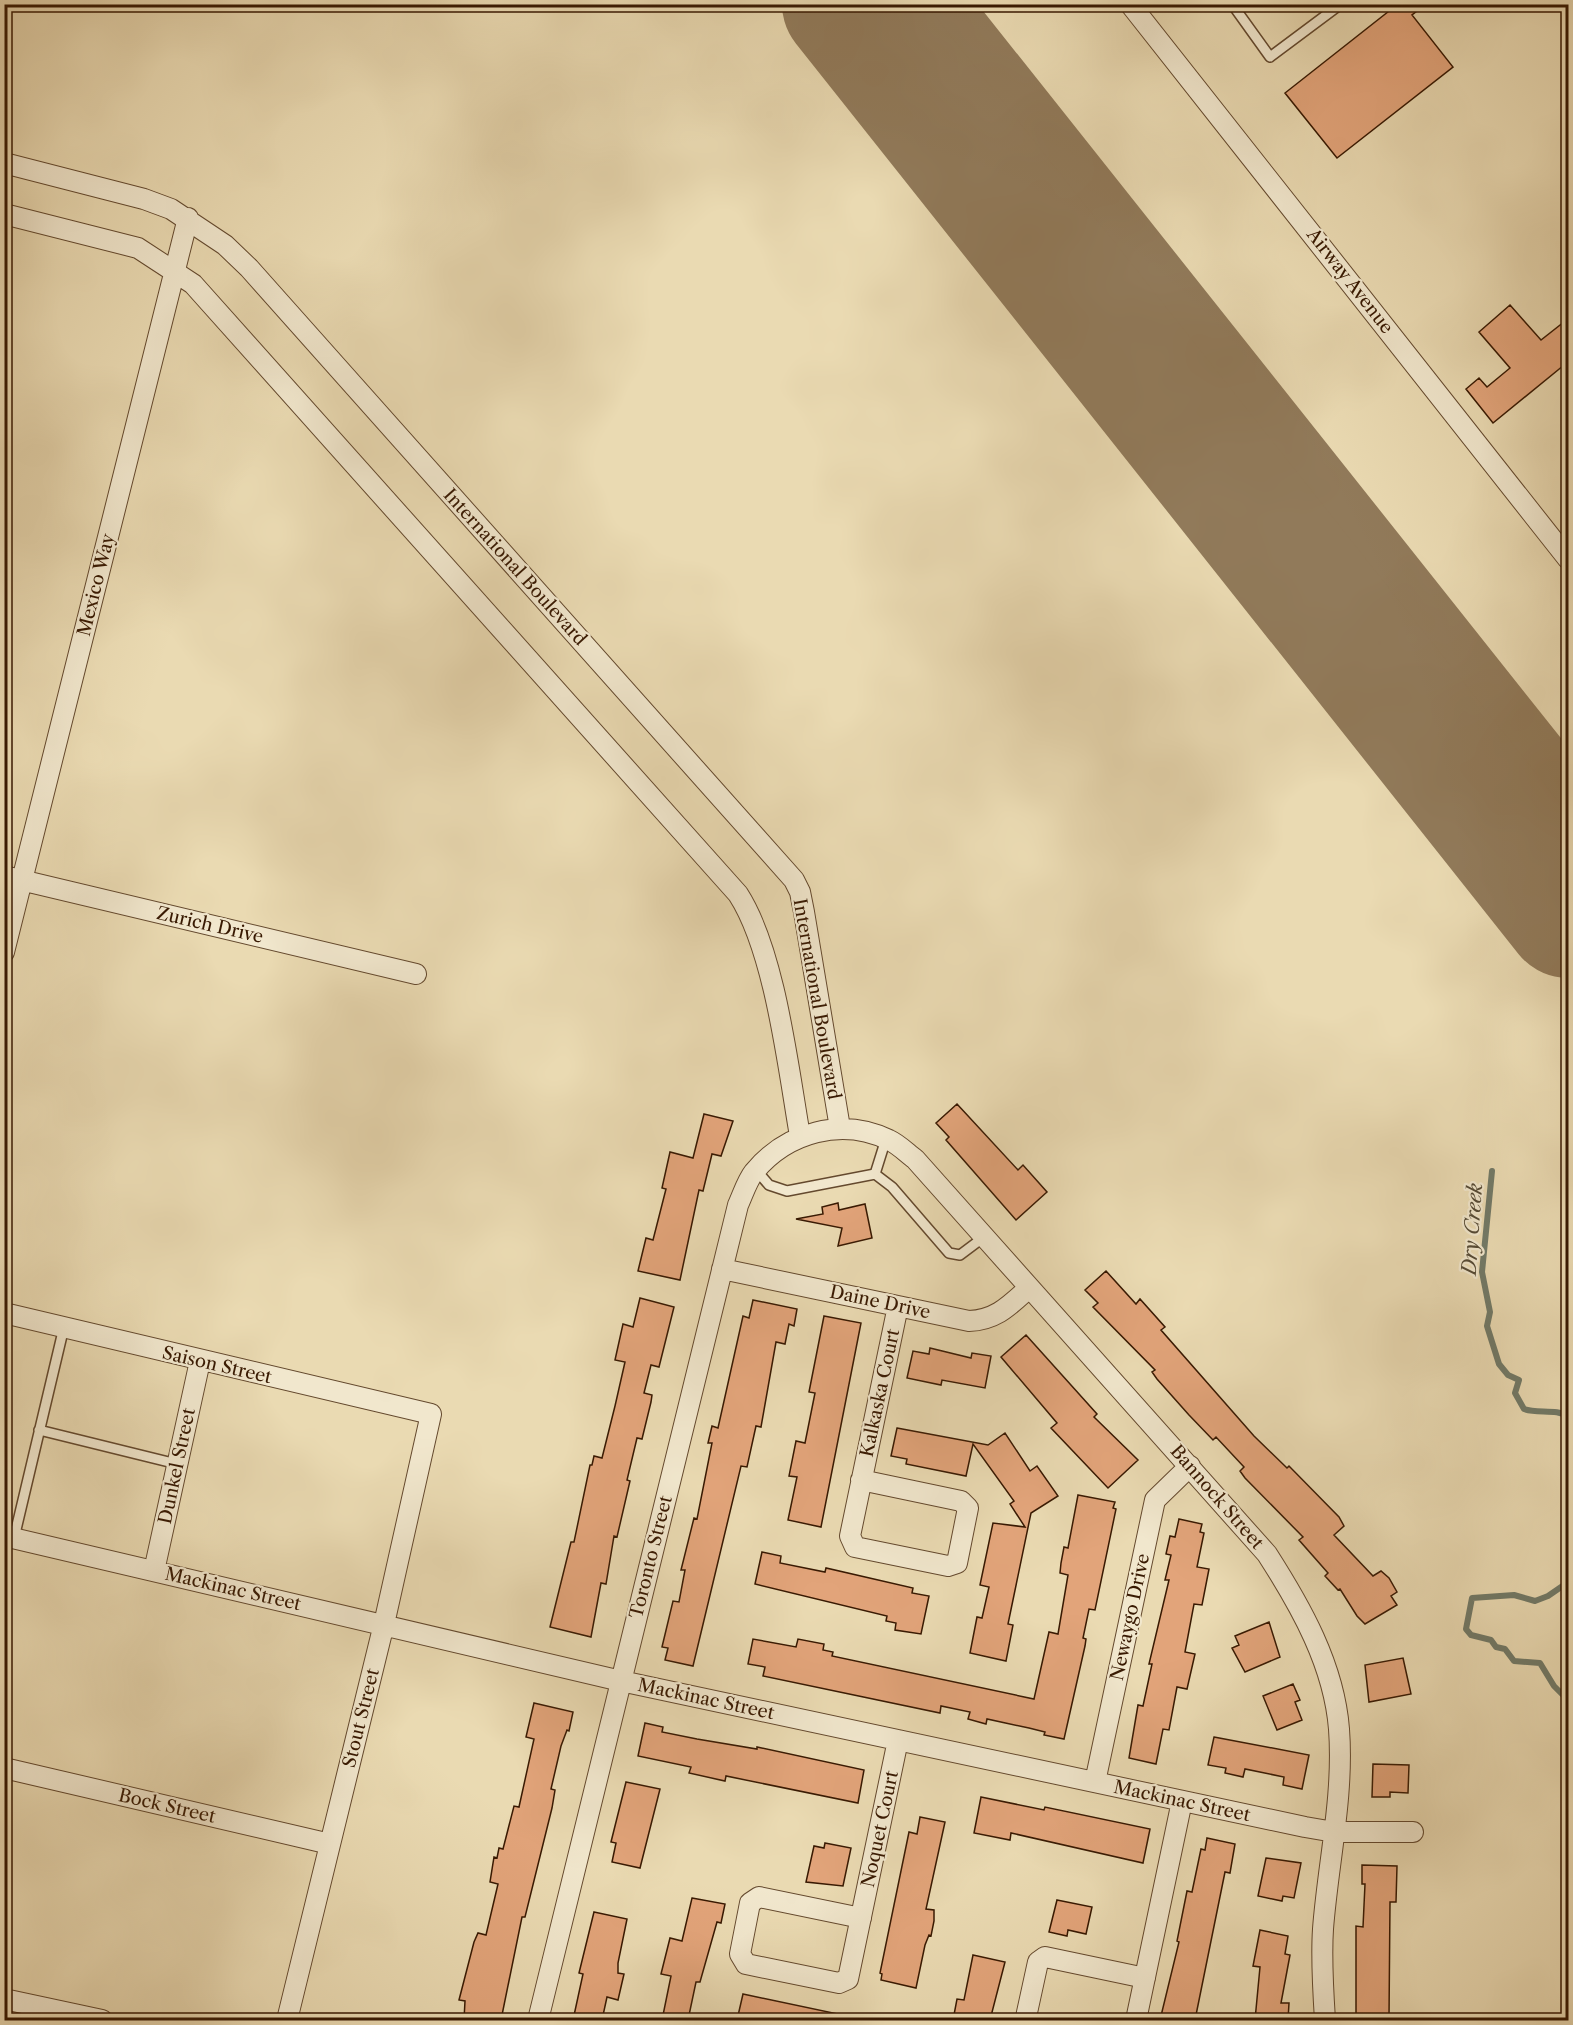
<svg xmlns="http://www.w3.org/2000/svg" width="1573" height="2025" viewBox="0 0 1573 2025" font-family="'Libre Caslon Text',serif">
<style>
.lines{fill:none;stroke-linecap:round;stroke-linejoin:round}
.stream{stroke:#727a68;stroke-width:6}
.taxiway{stroke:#917a5a;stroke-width:51}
.runway{stroke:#917a5a;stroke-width:126}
.building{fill:#e2a47a;stroke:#381902;stroke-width:1.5}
.lane-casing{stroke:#64492e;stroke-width:12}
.street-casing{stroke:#64492e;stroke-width:22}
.lane{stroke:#f1e7cd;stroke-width:9}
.street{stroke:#f1e7cd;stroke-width:20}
.labels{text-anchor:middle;stroke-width:4.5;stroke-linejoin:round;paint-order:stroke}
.street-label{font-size:18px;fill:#381902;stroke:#f1e7cd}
.water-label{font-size:20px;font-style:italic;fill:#554a35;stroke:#f1e7cd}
</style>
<rect width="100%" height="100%" fill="#eadab2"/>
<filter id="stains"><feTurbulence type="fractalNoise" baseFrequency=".00333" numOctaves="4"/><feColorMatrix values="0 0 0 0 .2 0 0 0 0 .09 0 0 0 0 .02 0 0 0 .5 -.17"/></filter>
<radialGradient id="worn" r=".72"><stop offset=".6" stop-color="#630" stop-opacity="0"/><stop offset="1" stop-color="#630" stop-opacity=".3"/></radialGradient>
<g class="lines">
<!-- stream -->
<path class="stream" d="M1492,1171L1482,1272L1490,1312L1487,1326L1499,1364L1508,1375L1519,1380L1515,1393L1524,1409C1538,1414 1557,1408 1568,1417
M1568,1538L1564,1585L1548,1596L1535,1601L1514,1595L1472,1598L1466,1629L1471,1635L1491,1640L1496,1647L1505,1649L1514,1661L1540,1663L1554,1686L1568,1700"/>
<!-- taxiway -->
<path class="taxiway" d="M945,4L1568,788"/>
<!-- runway -->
<path class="runway" d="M845,4L1568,915"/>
</g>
<!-- building -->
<path class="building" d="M1398,4H1426L1412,15L1453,67L1337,158L1285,93Z
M1510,305L1541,340L1569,318V361L1493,423L1466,389L1479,378L1487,387L1510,368L1479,332Z
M957,1104L1018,1170L1023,1165L1047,1192L1016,1220L946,1140L949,1137L936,1123Z
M704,1114L733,1121L721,1156L712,1154L703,1191L699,1190L680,1280L638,1271L646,1238L653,1240L666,1189L662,1188L670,1152L693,1158Z
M838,1203L839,1210L865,1204L872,1238L838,1246L842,1228L796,1219L823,1214L822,1207Z
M1106,1271L1136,1304L1140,1299L1165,1327L1161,1330L1254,1436L1287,1468L1289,1466L1339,1517L1344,1526L1334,1535L1373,1576L1381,1571L1389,1578L1397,1592L1391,1596L1397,1605L1365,1624L1357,1616L1340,1589L1338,1590L1325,1576L1328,1573L1299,1540L1303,1537L1245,1478L1240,1471L1244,1467L1216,1437L1213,1440L1189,1415L1157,1379L1152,1372L1155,1370L1093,1307L1098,1303L1085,1290Z
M640,1298L674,1307L659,1367L651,1365L644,1393L652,1395L651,1402L642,1439L637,1438L627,1480L630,1481L617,1537L614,1536L606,1584L601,1583L591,1637L550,1627L571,1542H574L590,1465H592L594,1456L602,1458L615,1406L625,1362L615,1360L623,1324L633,1327Z
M753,1300L797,1309L794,1326L789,1324L785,1344L776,1342L761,1427L756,1426L747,1467L741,1466L693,1666L665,1660L668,1648L662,1647L673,1601L679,1602L685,1570H681L694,1518L697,1519L712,1443H708L712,1426L718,1428L743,1316L749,1318Z
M824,1316L861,1323L821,1527L788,1520L797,1477L789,1476L796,1441L805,1443L815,1393L809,1392Z
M1026,1335L1097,1414L1094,1417L1138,1460L1108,1488L1051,1428L1057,1423L1001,1357Z
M930,1348L971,1358L972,1353L991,1356L985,1388L942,1380L941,1385L907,1378L913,1351L929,1354Z
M897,1428L988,1445L1005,1433L1030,1471L1037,1466L1058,1496L1031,1513L1008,1624L1013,1625L1006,1661L970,1653L977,1617L982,1618L989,1587L980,1585L993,1523L1025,1527L1010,1504L1014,1501L973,1444L966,1476L906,1464L907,1459L891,1456Z
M1078,1495L1115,1502L1113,1508L1116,1509L1095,1610L1089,1609L1083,1638L1086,1639L1085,1646L1064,1739L1044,1735L1045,1732L1029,1728L987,1719L986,1724L968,1719L970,1712L941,1706L940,1713L763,1676L765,1667L748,1664L753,1639L796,1647L798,1639L824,1644L823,1650L833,1652L832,1656L1034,1699L1049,1632L1058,1634L1068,1575L1060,1573L1061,1563L1064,1547L1068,1548Z
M1179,1519L1202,1524L1200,1532L1204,1533L1197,1567L1209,1569L1202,1605L1194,1604L1185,1652L1195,1654L1187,1689L1177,1687L1169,1730L1163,1729L1156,1764L1129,1758L1138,1705L1143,1706L1152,1664H1149L1169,1580H1165L1171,1555L1166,1554L1170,1536L1175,1537Z
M762,1552L781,1556L780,1563L825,1572L826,1568L913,1588L912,1593L929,1596L921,1634L895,1630L896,1623L886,1621L887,1616L755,1584Z
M1269,1622L1280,1657L1245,1672L1232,1648L1239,1645L1235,1636Z
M1403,1658L1411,1694L1369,1702L1365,1665Z
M1293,1684L1300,1700L1295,1702L1302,1720L1277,1730L1263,1696Z
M534,1703L573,1712L569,1731L567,1730L561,1746L551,1789L555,1790L552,1808L525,1917H522L501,2020H464L465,2001L459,2000L474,1942L478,1933L486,1935L498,1884L490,1882L494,1857L497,1858L499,1848L503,1849L514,1806L519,1807L534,1739L526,1737Z
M645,1723L663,1727L662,1732L697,1739L757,1749V1747L864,1770L858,1803L726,1776L725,1781L689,1773L691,1767L638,1756Z
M1214,1737L1309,1755L1302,1789L1283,1785L1284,1777L1245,1769L1243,1777L1225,1773L1226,1768L1208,1765Z
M1373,1764L1409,1765L1408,1793L1390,1792V1797H1372Z
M626,1782L660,1789L640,1868L612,1862L616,1843L611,1842Z
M981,1797L1044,1810L1045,1807L1150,1829L1143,1863L1011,1833L1010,1840L974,1833Z
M920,1817L945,1822L926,1909L934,1910V1921L931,1936L929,1935L925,1945L916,1988L881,1980L882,1974L880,1973L909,1832L917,1834Z
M1207,1838L1235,1844L1230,1873L1225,1872L1195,2020H1160L1179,1942L1177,1941L1187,1891L1192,1892L1201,1849L1205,1850Z
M825,1843L851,1848L843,1886L806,1882L814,1846L824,1848Z
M1266,1858L1301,1863L1294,1898L1283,1896L1282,1901L1258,1896Z
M1362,1865L1397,1866L1396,1902H1390L1389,2019L1387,2020L1356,2018V1926L1363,1927L1365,1884H1362Z
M692,1898L725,1904L721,1923L717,1922L700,1982H696L688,2020H662L671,1976L661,1974L670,1938L682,1941Z
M1057,1900L1092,1907L1086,1934L1068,1930L1067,1936L1049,1932Z
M594,1912L627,1919L618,1963V1973L624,1974L618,2000L607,1997L602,2020H573L583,1974L579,1973Z
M1260,1930L1288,1936L1285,1954L1290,1955L1281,2003H1289L1288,2020H1255L1260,1967L1253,1966Z
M973,1955L1005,1962L990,2020H953L957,1999L964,2000Z
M743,1994L838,2014L837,2020H737Z"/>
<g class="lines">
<defs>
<path id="lane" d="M1232,4L1270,57L1341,4
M756,1170L769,1185L787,1191L875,1174L892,1187L949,1253L960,1255L984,1237
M875,1174L886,1139
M39,1430L177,1464
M14,1538L64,1327"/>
<path id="street" d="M1130,4L1568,559
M4,163L144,199L171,209L225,245L249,268L794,880L800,892L804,912L840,1128
M4,214L138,248L193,284L738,894C775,951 788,1067 800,1136
M4,876L416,974
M4,952L188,218
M722,1269L969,1321C996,1320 1009,1306 1029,1288
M4,1313L431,1414L384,1624L287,2020
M861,1480L961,1501L968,1508L957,1563L948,1566L855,1547L850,1536L898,1306
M4,1536L621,1681L1305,1827L1334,1832H1413
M154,1571L200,1361
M4,1768L330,1844
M1095,1782L1155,1500L1190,1466
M861,1918L759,1897L750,1903L740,1954L746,1964L839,1983L848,1979L898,1740
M4,1999L102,2020
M538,2020L738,1205C743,1194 747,1181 754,1172C787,1132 842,1117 889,1140C898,1144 907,1153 915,1159L1267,1554C1301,1607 1334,1665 1339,1729C1344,1796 1328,1863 1323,1929C1321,1959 1323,1990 1325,2020
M1029,2020L1026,2017L1038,1962L1045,1957L1145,1978
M1136,2020L1182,1801"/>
</defs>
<!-- lane casing -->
<use href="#lane" class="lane-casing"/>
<!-- street casing -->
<use href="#street" class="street-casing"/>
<!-- lane -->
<use href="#lane" class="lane"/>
<!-- street -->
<use href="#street" class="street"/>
</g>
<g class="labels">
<!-- street labels -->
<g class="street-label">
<text transform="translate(1350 281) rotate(52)" y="6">Airway Avenue</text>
<text transform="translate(515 567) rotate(48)" y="6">International Boulevard</text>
<text transform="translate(96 585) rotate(-76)" y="6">Mexico Way</text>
<text transform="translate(210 925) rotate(13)" y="6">Zurich Drive</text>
<text transform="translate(817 999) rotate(80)" y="6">International Boulevard</text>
<text transform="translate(880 1302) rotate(12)" y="6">Daine Drive</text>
<text transform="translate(217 1365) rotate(13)" y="6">Saison Street</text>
<text transform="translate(880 1393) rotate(-78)" y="6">Kalkaska Court</text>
<text transform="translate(177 1466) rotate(-78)" y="6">Dunkel Street</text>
<text transform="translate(1217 1497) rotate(49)" y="6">Bannock Street</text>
<text transform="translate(651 1557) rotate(-76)" y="6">Toronto Street</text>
<text transform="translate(233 1589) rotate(13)" y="6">Mackinac Street</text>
<text transform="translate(1130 1617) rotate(-78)" y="6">Newaygo Drive</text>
<text transform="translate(706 1699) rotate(12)" y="6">Mackinac Street</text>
<text transform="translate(361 1718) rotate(-76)" y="6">Stout Street</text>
<text transform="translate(1182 1801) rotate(12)" y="6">Mackinac Street</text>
<text transform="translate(167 1806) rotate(13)" y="6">Bock Street</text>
<text transform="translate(880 1829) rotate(-78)" y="6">Noquet Court</text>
</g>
<!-- water labels -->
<g class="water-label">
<text transform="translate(1472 1229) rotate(-86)" y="7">Dry Creek</text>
</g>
</g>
<!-- margin -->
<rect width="1573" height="2025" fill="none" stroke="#eadab2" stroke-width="24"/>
<rect x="6" y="6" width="1561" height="2013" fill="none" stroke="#381902" stroke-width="3"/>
<rect x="12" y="12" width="1549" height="2001" fill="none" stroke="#381902" stroke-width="1.5"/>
<rect width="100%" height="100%" filter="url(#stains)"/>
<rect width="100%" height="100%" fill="url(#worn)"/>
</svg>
